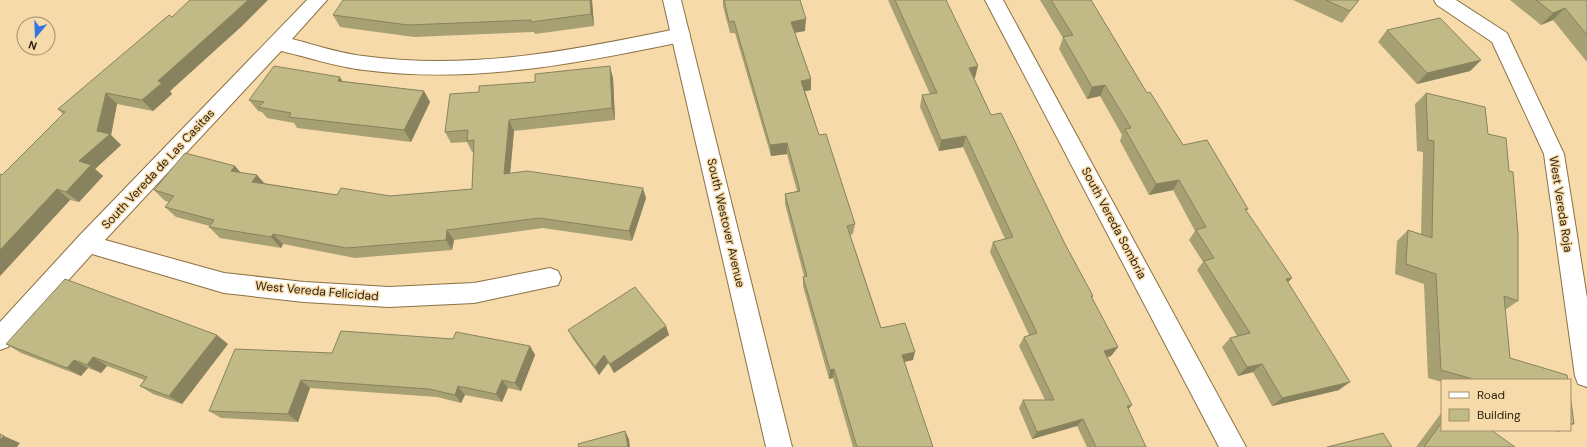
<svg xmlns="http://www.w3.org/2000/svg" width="1587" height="447" viewBox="0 0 1587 447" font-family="'DM Sans',sans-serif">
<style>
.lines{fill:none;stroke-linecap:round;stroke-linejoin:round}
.minor-casing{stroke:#8b7144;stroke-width:2}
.tertiary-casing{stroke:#8b7144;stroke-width:2}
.minor{fill:#fff;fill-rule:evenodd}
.tertiary{fill:#fff;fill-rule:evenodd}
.wall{fill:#a7a073}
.shaded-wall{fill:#88825e}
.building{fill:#c2ba86;stroke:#88825e}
.labels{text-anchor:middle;stroke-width:3;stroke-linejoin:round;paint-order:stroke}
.street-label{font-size:12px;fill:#281e0b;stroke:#f7daaa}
</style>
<rect width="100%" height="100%" fill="#f7daaa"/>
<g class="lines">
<defs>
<path id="minor" d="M307,0H327L292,39C315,45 339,53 363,56C470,71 576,50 681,28L688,30L690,35L688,40L681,42C576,64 471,84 364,70C336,67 308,57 281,51L105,240L224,273L304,282L389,287L474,283L550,268L558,271L561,278L558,285L474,303L389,307L304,302L224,293L92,254L8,347L0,350V322L79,236Z
M985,0H1003L1246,447H1219Z
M1434,0H1456L1507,33L1564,154L1587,298V387L1578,384L1575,376L1544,154L1492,42L1437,5Z"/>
<path id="tertiary" d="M663,0H681L792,447H766Z"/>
</defs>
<!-- minor casing -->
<use href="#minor" class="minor-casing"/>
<!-- tertiary casing -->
<use href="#tertiary" class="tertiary-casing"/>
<!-- minor -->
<use href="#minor" class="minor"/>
<!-- tertiary -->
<use href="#tertiary" class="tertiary"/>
</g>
<!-- wall -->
<path class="wall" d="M592,0L594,26L535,34L534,32L414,37L340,27L333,15Z
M723,0H800L805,31L795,33L811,79V90L805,91L819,135L855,224L853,234L850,235L881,328L913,360L904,362L933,447H853L833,378L829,379L803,286V277L804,276L785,204V194L797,191L787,154L771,156L735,33H730L723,6Z
M888,0H946L975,78H974L991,115L1065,244L1093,296L1092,298L1118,347L1111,356L1107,357L1128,409L1146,447H1087L1077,426L1032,439L1019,408L1023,400H1045L1019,346L1024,337L1029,335L990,252L993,242L1005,239L963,147L939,151L920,107L922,95L930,94Z
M1040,0H1091L1147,93L1183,145L1248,209L1246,211L1288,282L1339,390L1272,406L1253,372L1238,376L1222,347L1230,338L1237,336L1197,270L1203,262L1189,240L1195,231L1173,190L1149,195L1120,141L1122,135L1100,96L1087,99L1059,49L1063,38Z
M1293,0H1359L1342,23Z
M1510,0H1587V62L1553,20L1541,25Z
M172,17L243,25L170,91L172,94L153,111L117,104L111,135L121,145L95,169L103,176L79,202L70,200L0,276V174L2,175L63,114L58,109Z
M1387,30L1481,60L1470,71L1417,84L1378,42Z
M613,78L615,120L514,131L510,174L646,198L632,241L543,228L454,240L452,250L355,258L283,244L281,248L220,238L209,227L210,226L176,217L165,207L169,202L165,201L154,190L235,166L240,172L264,183L337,195L390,196L472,189L474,151L472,152L467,142L451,143L445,132L479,92Z
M342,81L424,91L430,102L411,142L297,128L294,123L267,118L262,112L258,111L249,100Z
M1426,93L1488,134L1518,301L1505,310L1510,358L1568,380H1442V382L1428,378L1424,284L1395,274L1397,241L1408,230L1421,235L1423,152L1417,151L1415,104Z
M666,326L669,335L614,373L608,363L599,375L573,339L568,330Z
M6,344H228L182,404L153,394L140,386L144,380L107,366L101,373L88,368L81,376L21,353Z
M530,346L535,355L521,391L508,388L502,402L465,395L461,403L437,397L310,388L298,422L221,418L209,411L332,353Z
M1570,394L1574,424L1570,426Z
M1442,412V430L1515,447H1416Z
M1551,430H1562L1558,432Z"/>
<!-- shaded-wall -->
<path class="shaded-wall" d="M248,0H268L243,25L170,91L172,94L153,111L142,100L158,81Z
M590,0H592L594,26L591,14Z
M1565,8L1553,20L1541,25L1553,13Z
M806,19L805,31L791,33V22Z
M1481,60L1470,71L1417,84L1427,73Z
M610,66L613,78L615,120L612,108Z
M978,66L975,78L967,79L969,68Z
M340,77L347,89L338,81Z
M811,79V90L801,92V81Z
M1105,85L1100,96L1087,99L1092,87Z
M424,91L430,102L411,142L404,130Z
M106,93L117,104L111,135L121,145L95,169L103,176L79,202L66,192L79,161L97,131Z
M509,120L514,131L509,185L504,174Z
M966,136L963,147L939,151L941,140Z
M787,143V154L771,156L770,145Z
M235,166L244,177L231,171Z
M257,175L266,185L252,182Z
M1179,180L1173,190L1149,195L1156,184Z
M643,188L646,198L632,241L629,231Z
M57,189L70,200L0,276V250Z
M447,230L454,240L452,250L446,240Z
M273,234L283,244L281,248L271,237Z
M1292,278L1283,288L1286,279Z
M666,326L669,335L614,373L610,364Z
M217,335L228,344L182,404L169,396Z
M530,346L535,355L521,391L515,383Z
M1118,347L1111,356L1098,360L1104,351Z
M915,352L913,360L899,363L902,355Z
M604,355L608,363L599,375L595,367Z
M93,357L107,366L101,373L87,365Z
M74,360L88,368L81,376L67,368Z
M1262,364L1253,372L1238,376L1247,367Z
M834,369L833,378L829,379L830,370Z
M301,380L310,388L298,422L288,414Z
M502,380L508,388L502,402L496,394Z
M1350,382L1339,390L1272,406L1282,398Z
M458,386L465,395L461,403L455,395Z
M1132,405L1125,413L1127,406Z
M1083,419L1077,426L1032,439L1037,432Z
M625,431L629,439L630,447H628Z
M4,436L20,443L17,447H0V440Z"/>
<!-- building -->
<path class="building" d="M190,0H248L234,13L158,81L162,83L142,100L106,93L97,131L110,134L79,161L91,165L66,192L57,189L0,250V174L2,175L65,112L58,109L169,15L172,17Z
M343,0H590L591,14L531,22V20L408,25L333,15Z
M724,0H800L806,19L791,22L811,79L801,81L819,135L826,134L855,224L847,226L881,328L905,323L915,352L902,355L933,447H857L834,369L830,370L803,277L807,276L785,194L800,191L787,143L770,145L734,21L729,22Z
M895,0H946L978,66L969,68L991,115L1001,113L1065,244L1093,296H1091L1118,347L1104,351L1132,405L1127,406L1146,447H1096L1083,419L1037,432L1023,400H1054L1024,337L1037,333L993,242L1013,237L966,136L941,140L922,95L937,93Z
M1051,0H1091L1147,93L1150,92L1183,145L1207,140L1248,209H1245L1292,278L1286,279L1350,382L1282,398L1262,364L1247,367L1230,338L1250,333L1204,261L1214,258L1196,230L1206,227L1179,180L1156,184L1125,129L1131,128L1105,85L1092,87L1063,37L1073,35Z
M1326,0H1359L1350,11Z
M1536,0H1587V35L1565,8L1553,13Z
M1440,18L1481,60L1427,73L1387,30Z
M274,66L340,77L338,81L424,91L404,130L289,117L291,113L258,107L264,102L249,100Z
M610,66L612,108L509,120L504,174L527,171L643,188L629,231L539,218L447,230L446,240L346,248L273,234L271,237L209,227L214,220L165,207L174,196L154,190L185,153L235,166L231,171L257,175L252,182L337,195L341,188L390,196L472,189L474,140L467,141L468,130L445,132L450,94L479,92V86L535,82V74Z
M1426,93L1485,107L1488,134L1506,138L1509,171L1513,172L1518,234V301L1504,296L1510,358L1567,375L1568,380H1473V379L1441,370L1436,274L1406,264L1408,230L1432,238L1434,141L1428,140Z
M65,279L217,335L169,396L140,386L147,377L93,357L87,365L74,360L67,368L6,344Z
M635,287L666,326L610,364L604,355L595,367L568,330Z
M341,331L453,339L456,332L530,346L515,383L502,380L496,394L458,386L455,395L429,389L301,380L288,414L209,411L235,349L332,353Z
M1570,394L1574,424L1570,423Z
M1442,422V430H1491L1515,447H1424Z
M625,431L628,447H579L578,444Z
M1383,433L1392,447H1327Z
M0,434L4,436L0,440Z"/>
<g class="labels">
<!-- street labels -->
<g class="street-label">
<text transform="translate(158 169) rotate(-47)" y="4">South Vereda de Las Casitas</text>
<text transform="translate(1561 204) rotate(81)" y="4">West Vereda Roja</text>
<text transform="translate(726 223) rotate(77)" y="4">South Westover Avenue</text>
<text transform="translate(1114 223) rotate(62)" y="4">South Vereda Sombria</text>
<text transform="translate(317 291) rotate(5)" y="4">West Vereda Felicidad</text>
</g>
</g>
<!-- legend -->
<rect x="1441" y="379" width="130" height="52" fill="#f7daaa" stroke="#a48f6a"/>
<rect x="1449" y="392" width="20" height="6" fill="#ffffff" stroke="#a48f6a"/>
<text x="1477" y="399" font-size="12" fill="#281e0b">Road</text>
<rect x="1449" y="409" width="20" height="12" fill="#c2ba86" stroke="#a48f6a"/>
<text x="1477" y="419" font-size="12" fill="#281e0b">Building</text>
<!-- north arrow -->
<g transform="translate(36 36) rotate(199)"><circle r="19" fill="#f7daaa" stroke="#a48f6a"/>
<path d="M0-3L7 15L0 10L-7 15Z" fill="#3375e2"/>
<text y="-6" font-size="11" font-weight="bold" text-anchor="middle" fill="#281e0b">N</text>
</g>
</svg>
